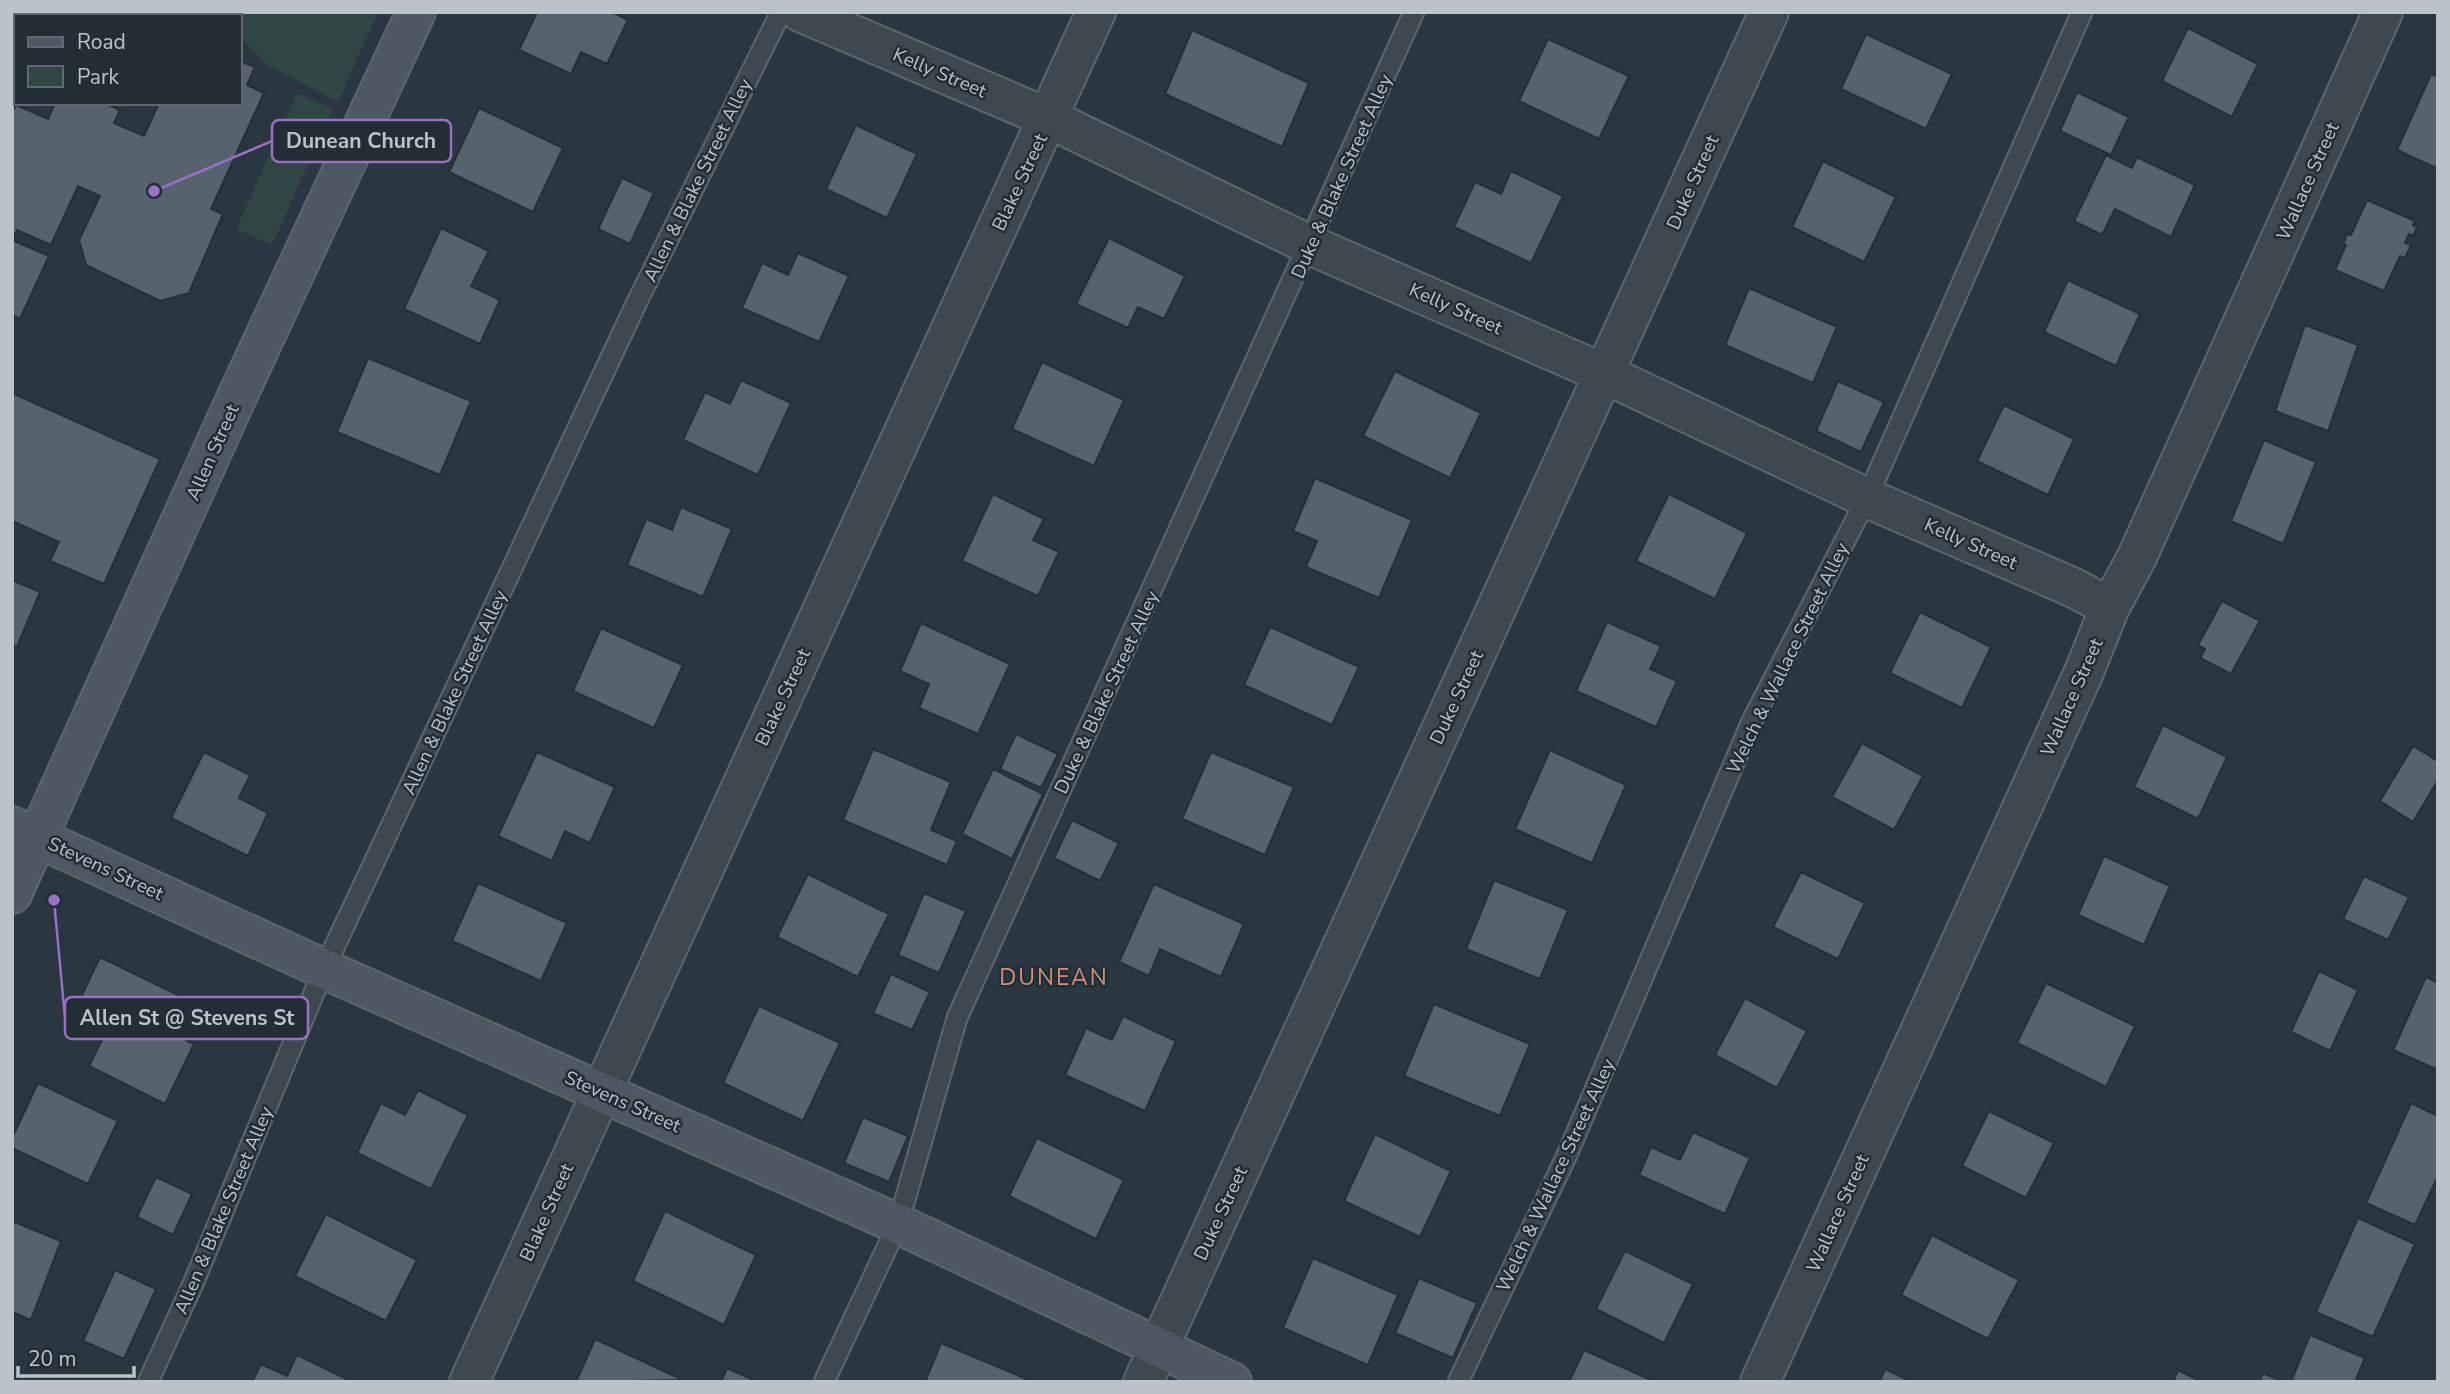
<svg xmlns="http://www.w3.org/2000/svg" width="2450" height="1394" viewBox="0 0 2450 1394" font-family="'Nunito Sans',sans-serif">
<style>
.green{fill:#304644}
.building{fill:#56626d;stroke:#252f38;stroke-width:2}
.lines{fill:none;stroke-linecap:round;stroke-linejoin:round}
.lane-casing{stroke:#5c666e;stroke-width:23}
.street-casing{stroke:#5c666e;stroke-width:42}
.secondary-casing{stroke:#5c666e;stroke-width:42}
.lane{stroke:#3e4850;stroke-width:19}
.street{stroke:#3e4850;stroke-width:38}
.secondary{stroke:#4d5863;stroke-width:38}
.labels{text-anchor:middle;stroke-width:5;stroke-linejoin:round;paint-order:stroke}
.street-label{font-size:19px;fill:#bbc3ca;stroke:#232d36}
.quarter-label{font-size:23px;letter-spacing:2px;fill:#cb9076;stroke:#232d36}
.leader{fill:none;stroke:#9870c4;stroke-width:2.5}
.callout-dot{fill:#9870c4;stroke:#232d36;stroke-width:2.5}
.callout{fill:#232d36;stroke:#9870c4;stroke-width:2.5}
.callout-label{font-size:21px;text-anchor:middle;font-weight:bold;fill:#bbc3ca}
</style>
<rect width="100%" height="100%" fill="#2a3740"/>
<!-- green -->
<path class="green" d="M220,12H378L338,102L268,65L240,38V16L216,14Z
M297,93L333,109L272,245L236,229Z"/>
<!-- building -->
<path class="building" d="M537,12H612L628,20L607,64L581,52L571,74L519,50Z
M2188,28L2258,64L2232,117L2162,81Z
M1192,30L1309,83L1282,147L1165,94Z
M1866,34L1952,74L1926,129L1841,89Z
M1548,39L1629,76L1599,139L1519,101Z
M240,61L255,67L247,85L264,93L211,209L223,214L189,293L160,301L86,265L79,240L100,196L78,186L51,245L17,230L12,240L49,256L20,319L12,315V112L16,105L48,119L55,103H104L120,110L114,123L144,136L159,103H240Z
M2431,74L2438,77V169L2397,150Z
M2077,92L2129,117L2111,155L2060,131Z
M479,108L563,148L533,212L449,172Z
M856,125L917,154L887,218L826,189Z
M2106,155L2132,168L2137,157L2195,185L2171,237L2115,209L2102,235L2074,221Z
M1823,161L1896,197L1864,262L1792,227Z
M1511,171L1563,196L1531,263L1454,227L1475,182L1501,194Z
M622,178L654,193L630,244L598,229Z
M2367,200L2415,221L2413,225L2417,227L2413,236L2409,234L2405,243L2411,245L2405,258L2400,256L2384,291L2335,270L2346,245L2343,244L2347,234L2351,235Z
M441,228L489,251L471,286L500,300L480,344L404,309Z
M1109,238L1185,276L1164,319L1138,307L1128,328L1076,304Z
M798,253L849,276L819,342L742,308L762,263L788,275Z
M2068,280L2140,314L2116,366L2044,332Z
M1749,288L1837,327L1813,383L1725,345Z
M2305,325L2358,345L2328,431L2275,411Z
M368,358L471,401L440,475L337,432Z
M1042,362L1124,400L1094,466L1012,429Z
M1395,371L1481,413L1450,478L1363,436Z
M741,380L791,403L758,475L683,440L705,392L730,404Z
M1838,381L1884,402L1861,452L1816,431Z
M12,393L160,459L104,584L50,561L59,542L12,521Z
M2004,405L2074,439L2048,495L1977,461Z
M2264,440L2316,462L2283,544L2231,521Z
M1315,478L1412,520L1379,598L1306,567L1317,541L1293,531Z
M993,494L1044,519L1033,540L1059,552L1038,596L962,561Z
M1669,494L1747,533L1715,599L1636,561Z
M681,507L732,529L703,597L627,565L646,519L672,530Z
M12,580L40,592L17,647L12,645Z
M2222,601L2260,621L2231,674L2200,658L2205,649L2198,645Z
M1920,612L1991,647L1962,708L1890,673Z
M1607,622L1661,646L1650,669L1677,681L1656,727L1576,691Z
M921,623L1010,664L978,734L919,708L929,684L900,671Z
M1270,627L1359,667L1332,725L1244,685Z
M601,628L683,665L654,728L573,691Z
M2163,725L2227,757L2198,819L2134,787Z
M1016,734L1058,754L1041,788L1000,769Z
M1862,743L1923,776L1894,830L1832,797Z
M2413,746L2438,761V780L2413,822L2380,801Z
M873,749L951,782L931,830L957,841L947,865L843,820Z
M1550,750L1626,785L1592,863L1515,829Z
M204,752L250,775L239,798L268,813L248,856L171,818Z
M537,752L615,787L590,843L565,831L552,861L498,836Z
M1211,752L1294,787L1265,855L1182,819Z
M993,769L1043,794L1012,859L962,834Z
M1072,820L1119,843L1100,881L1054,858Z
M2104,856L2170,886L2144,945L2078,915Z
M1801,872L1865,903L1838,959L1773,927Z
M808,874L889,914L858,977L777,937Z
M2364,876L2409,897L2388,940L2343,919Z
M1494,880L1568,910L1540,979L1466,949Z
M478,883L567,923L541,981L452,941Z
M1154,884L1244,924L1221,977L1160,949L1149,976L1119,962Z
M924,893L966,911L939,973L898,955Z
M100,957L182,997L166,1030L194,1044L165,1104L89,1066L104,1036L71,1018Z
M2319,971L2358,990L2330,1051L2291,1032Z
M891,974L930,992L912,1030L873,1013Z
M2426,977L2438,983V1070L2393,1050Z
M2046,983L2135,1026L2106,1087L2017,1043Z
M1745,998L1807,1031L1777,1088L1715,1055Z
M1434,1004L1530,1044L1500,1116L1404,1076Z
M759,1006L840,1043L803,1121L723,1083Z
M1123,1016L1176,1041L1145,1111L1065,1075L1086,1028L1112,1040Z
M38,1083L118,1121L88,1184L12,1148V1138Z
M418,1090L468,1115L431,1189L357,1153L381,1103L405,1115Z
M2411,1103L2438,1116V1176L2415,1225L2366,1203Z
M1989,1111L2054,1143L2026,1198L1962,1166Z
M863,1117L908,1136L889,1182L844,1163Z
M1693,1132L1750,1158L1725,1214L1639,1175L1651,1147L1680,1160Z
M1375,1134L1451,1171L1420,1237L1344,1201Z
M1037,1138L1124,1180L1096,1239L1009,1196Z
M156,1177L192,1194L173,1235L137,1217Z
M665,1211L756,1255L724,1325L633,1281Z
M326,1214L417,1260L386,1321L295,1276Z
M2358,1218L2415,1244L2373,1337L2316,1312Z
M12,1221L61,1241L31,1320L12,1312Z
M1932,1235L2019,1280L1988,1339L1901,1295Z
M1625,1251L1693,1284L1664,1343L1596,1309Z
M1313,1258L1398,1295L1368,1365L1283,1328Z
M115,1270L156,1289L124,1359L83,1341Z
M1419,1278L1477,1303L1453,1358L1395,1333Z
M2310,1335L2365,1358L2355,1382H2291Z
M595,1339L683,1380L576,1382Z
M941,1343L1031,1381V1382H925Z
M1584,1350L1649,1379L1647,1382H1569Z
M297,1355L347,1379L346,1382H252L261,1364L287,1376Z
M727,1368L758,1382H721Z
M1885,1369L1912,1382H1879Z
M2178,1370L2202,1382H2173Z
M2263,1373L2284,1382H2259Z"/>
<g class="lines">
<defs>
<path id="lane" d="M148,1382L193,1284L324,969L636,304L781,12
M824,1382L898,1224L957,1018L1414,12
M1458,1382L1567,1155L1752,721L1867,498L2082,12"/>
<path id="street" d="M800,12L1048,118L1310,245L1605,374L1867,498L2074,588L2110,607
M100,16L109,12
M12,51L16,49
M469,1382L1096,12
M1143,1382L1769,12
M1760,1382L2084,672L2110,607L2137,557L2383,12"/>
<path id="secondary" d="M12,826L324,969L898,1224L1232,1382
M12,894L235,401L416,12"/>
</defs>
<!-- lane casing -->
<use href="#lane" class="lane-casing"/>
<!-- street casing -->
<use href="#street" class="street-casing"/>
<!-- secondary casing -->
<use href="#secondary" class="secondary-casing"/>
<!-- lane -->
<use href="#lane" class="lane"/>
<!-- street -->
<use href="#street" class="street"/>
<!-- secondary -->
<use href="#secondary" class="secondary"/>
</g>
<g class="labels">
<!-- street labels -->
<g class="street-label">
<text transform="translate(940 72) rotate(23)" y="7">Kelly Street</text>
<text transform="translate(1341 176) rotate(-66)" y="7">Duke &amp; Blake Street Alley</text>
<text transform="translate(697 180) rotate(-64)" y="7">Allen &amp; Blake Street Alley</text>
<text transform="translate(2307 181) rotate(-66)" y="7">Wallace Street</text>
<text transform="translate(1019 182) rotate(-65)" y="7">Blake Street</text>
<text transform="translate(1692 182) rotate(-66)" y="7">Duke Street</text>
<text transform="translate(1456 308) rotate(24)" y="7">Kelly Street</text>
<text transform="translate(212 452) rotate(-66)" y="7">Allen Street</text>
<text transform="translate(1971 543) rotate(24)" y="7">Kelly Street</text>
<text transform="translate(1787 658) rotate(-64)" y="7">Welch &amp; Wallace Street Alley</text>
<text transform="translate(454 692) rotate(-65)" y="7">Allen &amp; Blake Street Alley</text>
<text transform="translate(1106 692) rotate(-65)" y="7">Duke &amp; Blake Street Alley</text>
<text transform="translate(782 697) rotate(-65)" y="7">Blake Street</text>
<text transform="translate(1456 697) rotate(-65)" y="7">Duke Street</text>
<text transform="translate(2071 697) rotate(-66)" y="7">Wallace Street</text>
<text transform="translate(106 868) rotate(25)" y="7">Stevens Street</text>
<text transform="translate(623 1101) rotate(24)" y="7">Stevens Street</text>
<text transform="translate(1555 1175) rotate(-65)" y="7">Welch &amp; Wallace Street Alley</text>
<text transform="translate(223 1210) rotate(-67)" y="7">Allen &amp; Blake Street Alley</text>
<text transform="translate(546 1212) rotate(-66)" y="7">Blake Street</text>
<text transform="translate(1220 1213) rotate(-65)" y="7">Duke Street</text>
<text transform="translate(1837 1213) rotate(-66)" y="7">Wallace Street</text>
</g>
<!-- quarter labels -->
<g class="quarter-label">
<text x="1054" y="985">DUNEAN</text>
</g>
</g>
<!-- callouts -->
<path class="leader" d="M154 191L272 141M54 900L65 1018"/>
<g class="callout-dot">
<circle cx="154" cy="191" r="7"/>
<circle cx="54" cy="900" r="7"/>
</g>
<g class="callout">
<rect x="272" y="120" width="179" height="42" rx="7"/>
<rect x="65" y="997" width="243" height="42" rx="7"/>
</g>
<g class="callout-label">
<text x="361" y="148">Dunean Church</text>
<text x="187" y="1025">Allen St @ Stevens St</text>
</g>
<!-- border -->
<rect width="2450" height="1394" fill="none" stroke="#bbc3ca" stroke-width="28"/>
<!-- legend -->
<rect x="14" y="14" width="228" height="91" fill="#232d36" stroke="#606971" stroke-width="2"/>
<rect x="28" y="37" width="35" height="10" fill="#4d5863" stroke="#606971" stroke-width="2"/>
<text x="77" y="49" font-size="21" fill="#bbc3ca">Road</text>
<rect x="28" y="66" width="35" height="21" fill="#304644" stroke="#606971" stroke-width="2"/>
<text x="77" y="84" font-size="21" fill="#bbc3ca">Park</text>
<!-- scale -->
<path d="M18 1366v10h116v-10" fill="none" stroke="#bbc3ca" stroke-width="3.5"/>
<text x="28" y="1366" font-size="21" fill="#bbc3ca" stroke="#232d36" stroke-width="5" paint-order="stroke">20 m</text>
</svg>
